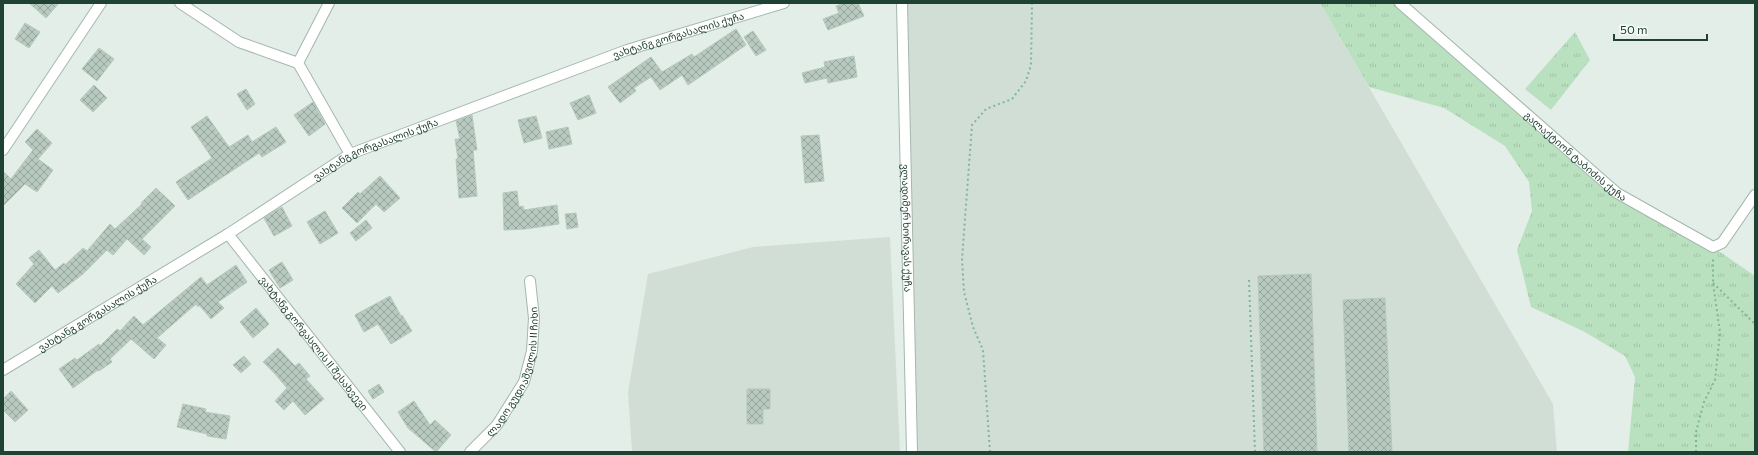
<svg xmlns="http://www.w3.org/2000/svg" width="1758" height="455" viewBox="0 0 1758 455" font-family="Commissioner,'Noto Sans Georgian',sans-serif">
<style>
.built{fill:#d1ded6}
.grass{fill:url(#grass-tufts)}
.building{fill:url(#building-cross-hatch);stroke:#b5c9be}
.lines{fill:none;stroke-linecap:round;stroke-linejoin:round}
.street-casing{stroke:#a5b7ae;stroke-width:12}
.path{stroke:#80b59d;stroke-width:2;stroke-dasharray:2 3;stroke-linecap:butt}
.street{stroke:#fff;stroke-width:10}
.labels{text-anchor:middle;stroke-width:4;stroke-linejoin:round;paint-order:stroke}
.street-label{font-size:10px;fill:#204234;stroke:#f4faf6}
</style>
<defs>
<pattern id="grass-tufts" width="24" height="20" patternUnits="userSpaceOnUse"><rect width="24" height="20" fill="#bae1bf"/><path d="M3 7l-1-3M5 7V3M7 7l1-3M15 17l-1-3M17 17v-4M19 17l1-3" fill="none" stroke="#a0c2a5"/></pattern>
<pattern id="building-cross-hatch" width="8" height="8" patternUnits="userSpaceOnUse"><rect width="8" height="8" fill="#b8c9c0"/><path d="M0 0l8 8M0 8l8-8" fill="none" stroke="#95a59d"/></pattern>
</defs>
<rect width="100%" height="100%" fill="#e3eee8"/>
<!-- built -->
<path class="built" d="M907,3H1320L1553,404L1557,452H912Z
M890,237L900,452H632L628,392L648,274L753,247Z"/>
<!-- grass -->
<path class="grass" d="M1320,3H1400L1617,193L1713,247L1755,276V452H1628L1635,377L1625,356L1583,331L1531,307L1517,250L1532,211L1529,182L1505,146L1444,108L1369,87Z
M1575,32L1590,60L1551,110L1525,89Z"/>
<!-- building -->
<path class="building" d="M29,3H59L46,18Z
M844,3H858L864,16L828,30L823,19L839,13L836,6Z
M25,23L40,32L29,48L15,39Z
M736,29L746,45L688,85L682,75L660,90L651,77L634,88L636,91L620,103L608,87L651,57L662,72L692,54L694,57Z
M753,31L766,50L756,56L744,37Z
M99,48L114,59L97,81L82,69Z
M854,56L857,77L828,83L827,78L805,83L802,73L825,67L824,62Z
M94,85L107,98L93,112L80,100Z
M246,89L255,104L247,110L237,94Z
M589,95L596,113L578,120L570,103Z
M313,102L325,124L309,136L294,115Z
M472,115L477,150H473L477,196L459,198L456,159H458L455,139H460L456,121Z
M207,116L229,147L248,135L252,142L276,127L286,142L262,157L259,153L188,200L176,182L212,158L191,127Z
M536,116L542,138L524,143L518,120Z
M568,127L572,144L549,149L546,132Z
M37,129L52,143L38,159L53,170L37,192L25,184L3,206V171L11,179L33,150L25,142Z
M819,135L824,181L805,183L801,136Z
M380,176L400,198L384,212L376,204L357,223L342,208L358,192L360,194Z
M156,188L175,206L142,239L151,247L144,255L127,239L113,255L107,250L83,274L58,293L52,286L35,303L16,284L34,264L29,258L39,250L55,270L64,263L65,265L83,248L87,251L110,224L115,229L142,204L141,203Z
M517,191L519,207L523,206L524,210L557,205L559,224L525,229L504,230L503,193Z
M282,207L292,226L274,236L264,218Z
M325,211L338,233L320,244L307,222Z
M576,213L578,227L567,229L565,214Z
M366,220L372,228L356,241L350,233Z
M282,262L293,280L280,288L269,270Z
M236,265L247,282L218,302L224,308L211,319L199,305L198,307L196,304L157,338L166,345L154,359L131,339L110,359L112,362L99,371L98,370L73,388L59,369L75,358L77,360L99,344L100,346L117,329L120,331L134,316L143,325L201,277L207,285Z
M1311,274L1317,452H1264L1258,276Z
M390,296L401,316L402,315L412,331L391,344L378,324L364,332L355,315Z
M1385,298L1392,452H1349L1343,300Z
M256,308L269,324L253,338L240,322Z
M278,348L295,366L299,363L310,376L306,379L324,399L305,415L293,401L284,410L275,401L287,388L275,374L263,362Z
M244,356L251,364L241,373L233,365Z
M379,384L384,392L373,399L368,391Z
M747,389H770V409H763V424H747Z
M11,391L28,410L15,422L3,410V399Z
M414,401L430,425L435,420L451,435L436,452L408,428L398,412Z
M183,404L206,409L205,412L230,416L226,439L207,436V434L177,427Z"/>
<g class="lines">
<defs>
<g id="street">
<path d="M180,3L239,42L298,63"/>
<path d="M329,3L298,63L350,154"/>
<path id="s1" d="M902,3L912,452"/>
<path id="s2" d="M1400,3L1617,193L1713,247L1722,243L1755,195"/>
<path d="M3,150L101,3"/>
<path id="s3" d="M228,234L400,452"/>
<path id="s4" d="M3,370L228,234L350,154L627,50L784,3"/>
<path id="s5" d="M470,452L497,425L524,382L532,351L534,318L530,281"/>
</g>
</defs>
<!-- street casing -->
<use href="#street" class="street-casing"/>
<!-- path -->
<path class="path" d="M1249,280L1255,452
M1713,283L1755,324
M990,452L983,350L973,327L964,292L962,259L972,125L986,109L1012,99L1026,81L1031,65L1032,3
M1696,452V432L1704,402L1715,380L1720,332L1713,283V258"/>
<!-- street -->
<use href="#street" class="street"/>
</g>
<g class="labels">
<!-- street labels -->
<g class="street-label">
<text dy="4" stroke="none"><textPath href="#s4" startOffset="758">ვახტანგ გორგასალის ქუჩა</textPath></text>
<text dy="4" stroke="none"><textPath href="#s4" startOffset="434">ვახტანგ გორგასალის ქუჩა</textPath></text>
<text dy="4" stroke="none"><textPath href="#s2" startOffset="233">გალაქტიონ ტაბიძის ქუჩა</textPath></text>
<text dy="4" stroke="none"><textPath href="#s1" startOffset="225">ვლადიმერ ხორავას ქუჩა</textPath></text>
<text dy="4" stroke="none"><textPath href="#s4" startOffset="110">ვახტანგ გორგასალის ქუჩა</textPath></text>
<text dy="4" stroke="none"><textPath href="#s3" startOffset="139">ვახტანგ გორგასლის II შესახვევი</textPath></text>
<text dy="4" stroke="none"><textPath href="#s5" startOffset="95">ლადო გუდიაშვილის II ჩიხი</textPath></text>
</g>
</g>
<!-- border -->
<rect width="1758" height="455" fill="none" stroke="#204234" stroke-width="8"/>
<!-- scale -->
<path d="M1614 34v6h93v-6" fill="none" stroke="#204234" stroke-width="2"/>
<text x="1620" y="34" font-size="12" fill="#204234" stroke="#f4faf6" stroke-width="3" paint-order="stroke">50 m</text>
</svg>
